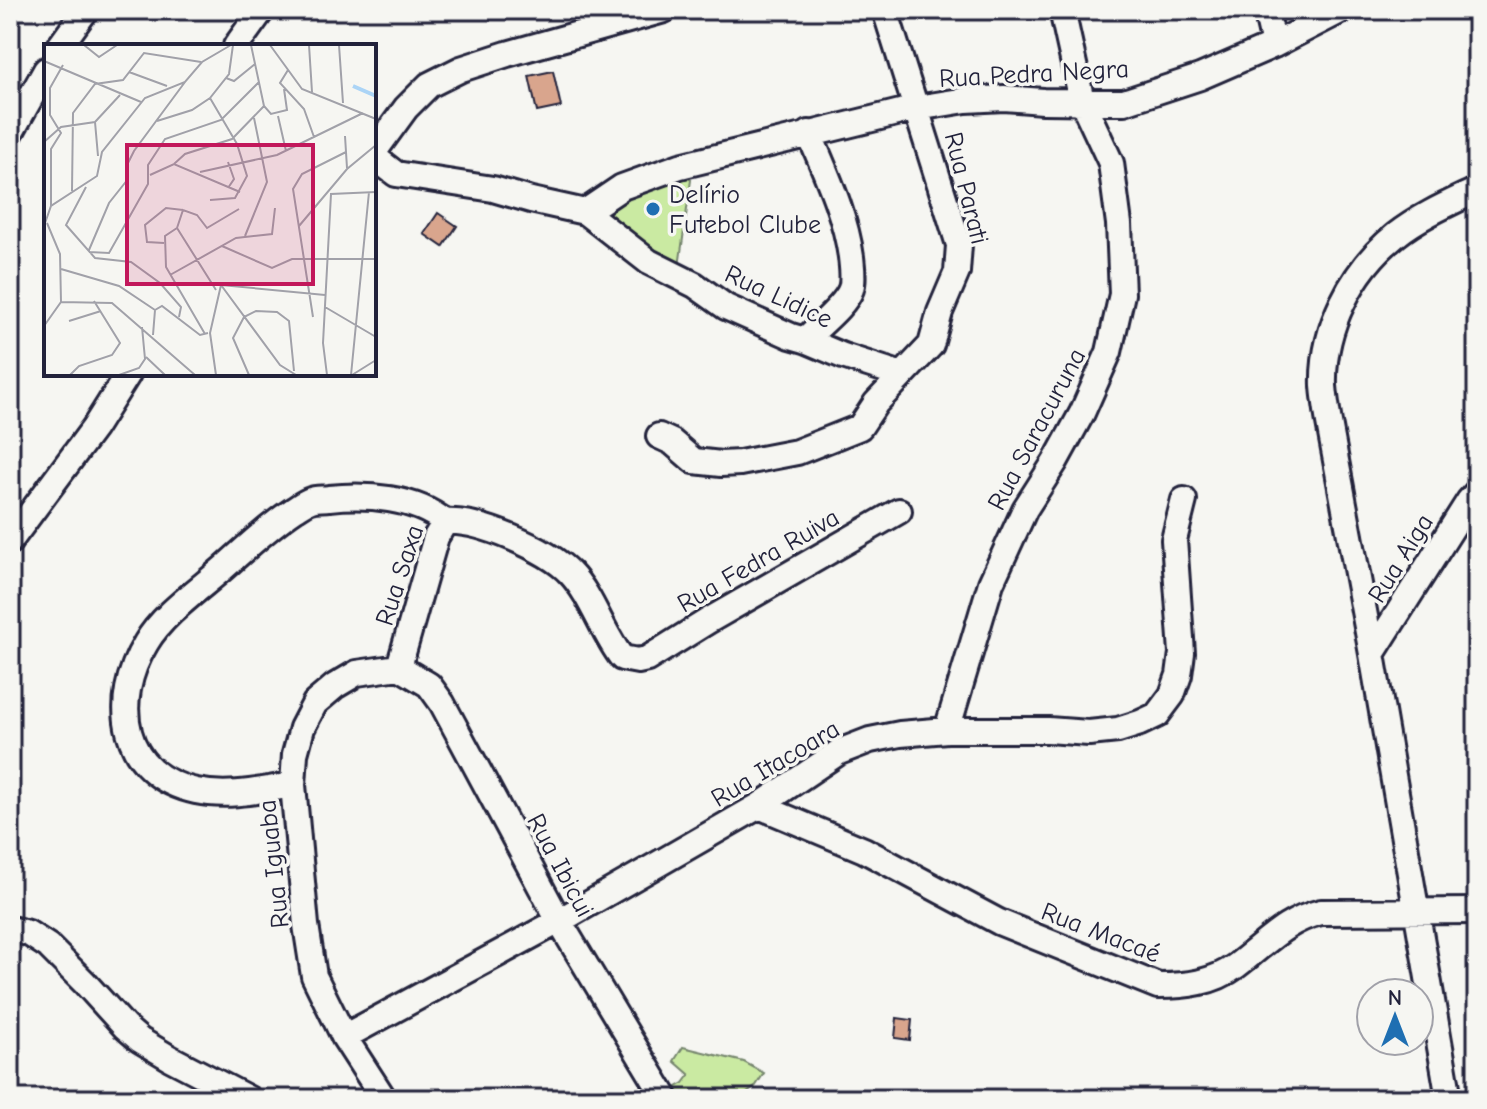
<svg xmlns="http://www.w3.org/2000/svg" width="1487" height="1109" viewBox="0 0 1487 1109" font-family="'Comic Neue',sans-serif">
<style>
.green{fill:#caeaa2;stroke:#76866e;stroke-width:2}
.building{fill:#d9a58d;stroke:#22223b;stroke-width:2}
.lines{fill:none;stroke-linecap:round;stroke-linejoin:round}
.minor-casing{stroke:#22223b;stroke-width:30}
.minor{stroke:#f6f6f2;stroke-width:24}
.poi-dot{fill:#1f6fb2;stroke:#f6f6f2;stroke-width:3}
.labels{text-anchor:middle;stroke-width:7;stroke-linejoin:round;paint-order:stroke}
.street-label{font-size:26px;fill:#22223b;stroke:#f6f6f2}
.poi-label{font-size:26px;fill:#22223b;stroke:#f6f6f2;text-anchor:start}
.inset-river{fill:none;stroke:#abd4f6;stroke-width:4}
.inset-road{fill:none;stroke:#a1a1a9;stroke-width:2}
.view{fill:#c2185b;fill-opacity:0.15;stroke:#c2185b;stroke-width:4}
.inset-edge{fill:none;stroke:#22223b;stroke-width:4}
</style>
<rect width="100%" height="100%" fill="#f6f6f2"/>
<filter id="ink" filterUnits="userSpaceOnUse"><feTurbulence type="fractalNoise" baseFrequency=".0125" numOctaves="2"/><feDisplacementMap in="SourceGraphic" scale="16" xChannelSelector="R" yChannelSelector="G"/><feConvolveMatrix kernelMatrix="1 2 1 2 8 2 1 2 1" color-interpolation-filters="sRGB"/></filter>
<g filter="url(#ink)">
<!-- green -->
<path class="green" d="M683,174L691,180L679,267L613,225L608,210L641,192Z
M683,1047L744,1062L764,1073L755,1087L739,1099H676L675,1096L677,1087L684,1083L690,1075L674,1061Z"/>
<!-- building -->
<path class="building" d="M553,71L561,107L537,112L529,76Z
M438,213L457,226L443,247L424,234Z
M897,1018L912,1020L910,1040L895,1038Z"/>
<g class="lines">
<defs>
<path id="minor" d="M1266,10L1274,45
M60,46L86,10
M236,46L262,10
M10,134L46,70
M374,152L406,108L429,85L461,69L507,54L664,10
M374,157L396,174L493,189L531,200L585,212L649,262L695,285L726,307L791,336L805,340L843,356L902,375
M585,212L622,187L680,166L917,108L966,100L1004,98L1043,101L1124,102L1200,77L1274,45L1342,10
M805,340C818,326 845,306 851,289C854,280 852,267 851,257C845,213 826,174 809,133
M659,436L672,442L694,461L721,464L740,463L797,452L860,427L876,403L931,345L940,312L957,272L959,245L885,10
M10,541L94,428L128,374
M1372,654L1469,501L1477,492
M399,667L436,537L445,522C478,519 547,549 570,573C592,596 602,632 622,658L638,661L647,659L708,621L899,511
M399,667L429,685L442,703L559,921L666,1099
M947,730L991,583L1025,509L1055,462L1082,413L1109,352L1122,294L1119,224L1111,163L1082,101L1062,10
M293,785C261,790 229,798 196,791C121,775 110,702 146,643C164,612 203,587 229,563C250,544 271,525 295,509C300,506 305,502 311,500C316,498 323,499 329,498C366,494 415,497 445,522
M759,806L864,850L999,922L1158,986C1186,986 1213,983 1236,966C1266,944 1284,921 1321,912L1477,911
M10,929L28,933L48,946L85,983L125,1027L140,1040L170,1058L249,1099
M344,1037L559,921L759,806L839,752L870,740L900,734L947,730H1048L1089,733L1118,730L1140,723L1157,715L1172,695L1179,675L1182,653L1174,540L1184,500
M384,1099L344,1037L314,976L306,925L293,785L295,754L302,728L315,703L335,686L357,673L399,667
M1449,1099L1372,654L1329,423C1327,411 1325,399 1324,386C1322,329 1352,270 1396,235C1420,216 1450,203 1477,190"/>
</defs>
<!-- minor casing -->
<use href="#minor" class="minor-casing"/>
<!-- minor -->
<use href="#minor" class="minor"/>
</g>
</g>
<!-- markers -->
<circle class="poi-dot" cx="653" cy="209" r="8"/>
<g class="labels">
<!-- street labels -->
<g class="street-label">
<text transform="translate(1034 73) rotate(-3)" y="9">Rua Pedra Negra</text>
<text transform="translate(967 188) rotate(76)" y="9">Rua Parati</text>
<text transform="translate(779 296) rotate(25)" y="9">Rua Lidice</text>
<text transform="translate(1036 429) rotate(-62)" y="9">Rua Saracuruna</text>
<text transform="translate(1400 558) rotate(-58)" y="9">Rua Aiga</text>
<text transform="translate(758 560) rotate(-30)" y="9">Rua Fedra Ruiva</text>
<text transform="translate(399 575) rotate(-72)" y="9">Rua Saxa</text>
<text transform="translate(775 763) rotate(-31)" y="9">Rua Itacoara</text>
<text transform="translate(273 864) rotate(-96)" y="9">Rua Iguaba</text>
<text transform="translate(561 865) rotate(62)" y="9">Rua Ibicui</text>
<text transform="translate(1101 932) rotate(21)" y="9">Rua Macaé</text>
</g>
<!-- poi labels -->
<g class="poi-label">
<text x="669" y="203">Delírio<tspan x="669" dy="30">Futebol Clube</tspan></text>
</g>
</g>
<!-- overview -->
<g transform="translate(44 44)">
<rect width="332" height="332" fill="#f6f6f2"/>
<path class="inset-river" d="M309,42L332,52"/>
<path class="inset-road" d="M40,1L55,13L73,1M207,1L220,62L227,70L243,66L240,45M226,1L258,45L332,75M265,1L268,48M295,1L299,59M0,17L97,58M244,26L236,39L260,65L270,93M85,28L123,42M182,34L190,37L211,20M234,72L242,107M113,77L148,66L166,54L185,30L189,1M51,78L54,112M301,92L303,124M0,98L17,83L51,78L76,51M130,120L141,110L188,95L220,62M156,128L233,111L319,69M106,131L130,120L196,148M42,143L22,181L51,214L87,218L116,239L137,263L135,273M184,144L190,135L184,118M28,147L29,69L51,40L79,36L100,9L157,18M166,156L191,154L203,132L193,100L166,54M7,162V105L17,89L6,71V44L19,21M3,179L16,210L17,258M0,182L7,162L53,132L58,108L101,54L141,38L158,18L187,1M255,182L303,125L332,101M133,184L121,192L122,223L161,290M133,184L139,166L153,171L163,184L195,165M133,184L172,246M201,192L223,138L210,74M120,199L103,198L101,181L122,164L139,166M178,202L228,224L248,215H332M45,206L65,159L84,135L83,121L90,107L141,38M45,208L65,209L104,140V121L121,95L177,76L215,38M17,225L75,242L111,266M126,231L192,194L228,190L231,164M177,241L236,321L252,331M177,241L281,251M281,263L332,293M269,273L249,145L258,130L302,108M25,277L57,267M0,282L17,258L68,259L151,331M109,291L111,266L118,262L156,291L164,289M102,313L121,331M26,331L35,322L68,311L76,299L50,257M75,331L95,324L101,315L98,283M172,331L166,289L177,241M205,331L189,294L200,273L212,267L233,268L245,277L250,327M283,331L279,299L287,150L332,148M307,331L325,148M308,331L332,316"/>
<path class="view" d="M83,101H269V240H83Z"/>
<rect width="332" height="332" class="inset-edge"/>
</g>
<!-- margin -->
<rect width="1487" height="1109" fill="none" stroke="#f6f6f2" stroke-width="40"/>
<rect x="20" y="20" width="1447" height="1069" fill="none" stroke="#22223b" stroke-width="3" filter="url(#ink)"/>
<!-- north arrow -->
<g transform="translate(1395 1017)"><circle r="38" fill="#f6f6f2" stroke="#a1a1a9" stroke-width="2"/>
<path d="M0-6L14 30L0 20L-14 30Z" fill="#1f6fb2"/>
<text y="-12" font-size="22" font-weight="bold" text-anchor="middle" fill="#22223b">N</text>
</g>
</svg>
